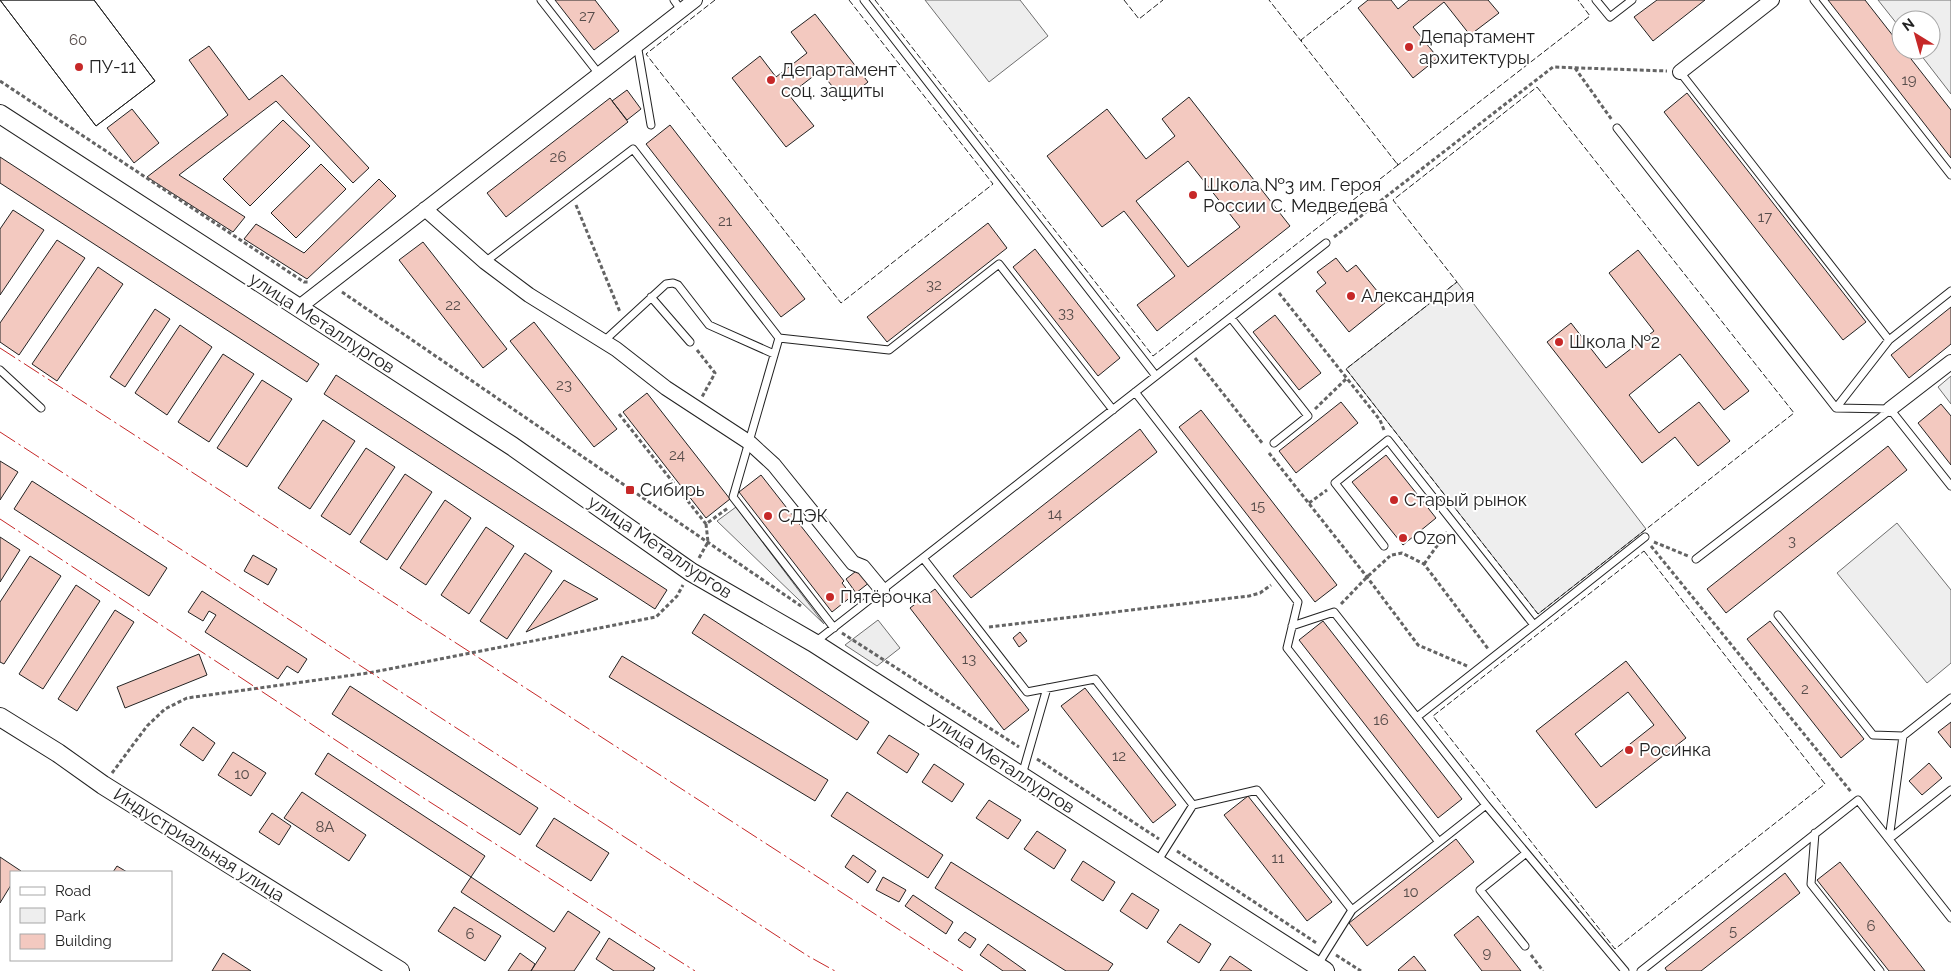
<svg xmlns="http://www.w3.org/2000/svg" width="1951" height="971" viewBox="0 0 1951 971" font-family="Raleway,sans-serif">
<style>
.green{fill:#eee;stroke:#6f6f6f}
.parking{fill:#ededed;stroke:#6f6f6f}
.building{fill:#f3c9c0;stroke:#222;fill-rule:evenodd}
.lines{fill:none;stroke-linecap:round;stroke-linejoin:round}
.service-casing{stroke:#222;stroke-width:9}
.minor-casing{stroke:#222;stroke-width:16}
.tertiary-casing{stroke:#222;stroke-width:20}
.path{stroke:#646464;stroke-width:3;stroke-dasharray:4 2.5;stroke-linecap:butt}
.service{stroke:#fff;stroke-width:7}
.minor{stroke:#fff;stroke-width:14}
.tertiary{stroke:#fff;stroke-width:18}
.fence{stroke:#222;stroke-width:1;stroke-dasharray:6 2.5;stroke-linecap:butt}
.power{stroke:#c62828;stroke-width:1;stroke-dasharray:18 4 2.5 4;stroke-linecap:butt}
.poi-dot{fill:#c62828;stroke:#fff;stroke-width:2}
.labels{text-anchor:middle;stroke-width:4;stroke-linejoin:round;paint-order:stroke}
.number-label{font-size:15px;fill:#564c4a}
.poi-label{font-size:18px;fill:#222;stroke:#fff;text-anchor:start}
.street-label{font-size:18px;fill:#222;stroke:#fff}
</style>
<rect width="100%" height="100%" fill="#fff"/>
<!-- green -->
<path class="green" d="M925,0H1020L1048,36L989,82Z
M1878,0H1951V94L1917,50H1931V20H1901V29Z
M1457,282L1646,529L1538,614L1346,369Z
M1951,376V404L1938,387Z
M1897,523L1951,590V663L1927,683L1837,573Z"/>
<!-- parking -->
<path class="parking" d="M736,507L824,624L717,521Z
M878,620L900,648L877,666L845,645Z"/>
<!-- building -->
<path class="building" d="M0,0H94L155,81L96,126Z
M0,0H94L155,81L96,126Z
M555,0H595L619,31L594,50Z
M1368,0H1391L1398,9L1409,0H1488L1499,13L1470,35L1444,2L1413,27L1438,58L1413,78L1358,8Z
M1657,0H1705L1653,41L1634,17Z
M1828,0H1865L1901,46V50H1904L1951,110V158Z
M815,14L868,82L844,101L820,71L789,95L814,126L786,147L732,78L760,56L776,77L807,53L791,32Z
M209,46L249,100L282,75L369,168L353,183L276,101L179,175L245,217L233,232L147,177L228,115L189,60Z
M627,90L641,109L627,120L612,101Z
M1687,93L1866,322L1843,340L1664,112Z
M1189,97L1290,226L1157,331L1137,305L1175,276L1124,211L1102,227L1047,156L1107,109L1146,159L1175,136L1162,119ZM1188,161L1240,227L1188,267L1136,201Z
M610,98L628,122L506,217L487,193Z
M132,109L159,143L134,163L107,128Z
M283,120L310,146L250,206L223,179Z
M670,125L805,299L781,317L646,144Z
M0,157L319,364L307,382L0,183Z
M321,164L346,189L296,238L271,213Z
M379,179L396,196L307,279L244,239L256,224L304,253Z
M13,210L44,230L0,295V229Z
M988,223L1007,248L887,342L867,317Z
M57,240L85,258L19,355L0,342V323Z
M423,242L507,349L483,368L399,260Z
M1035,249L1120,358L1098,376L1013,267Z
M1638,250L1749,391L1724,410L1680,354L1629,395L1659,433L1699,402L1730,441L1698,466L1675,437L1642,463L1547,342L1571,323L1606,368L1654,331L1609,273Z
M1336,258L1347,272L1356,265L1386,302L1349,332L1316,291L1326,283L1317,272Z
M98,267L123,284L57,381L32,364Z
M1951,307V344L1909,378L1891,355Z
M155,309L170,319L125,387L110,377Z
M1275,315L1321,373L1299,390L1253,332Z
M534,322L617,429L594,447L510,341Z
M180,325L212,347L167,415L135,393Z
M223,354L254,374L209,442L178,422Z
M336,375L667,590L655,609L324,394Z
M262,380L292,399L247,467L217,448Z
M647,393L730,499L706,518L623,412Z
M1341,402L1358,423L1296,473L1279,451Z
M1941,404L1951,416V465L1918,423Z
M1201,410L1337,585L1315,602L1179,427Z
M323,420L355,441L310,509L278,488Z
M1140,429L1157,452L971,598L953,576Z
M1888,446L1907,470L1726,613L1707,589Z
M366,448L395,467L350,535L321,516Z
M1386,455L1436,518L1403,545L1352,482Z
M0,461L18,472L0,500Z
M405,474L432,492L387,560L360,542Z
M761,475L844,581L842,583L852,596L832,612L739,492Z
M32,481L167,568L149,596L14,509Z
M445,500L471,518L426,585L400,568Z
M486,527L514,546L469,614L441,595Z
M0,537L20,550L0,582Z
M525,553L552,571L507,639L480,621Z
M253,555L277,569L268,585L244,571Z
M30,556L61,576L4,664L0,662V602Z
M860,568L870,582L856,593L846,579Z
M564,580L598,599L526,632Z
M76,585L100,601L43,689L19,674Z
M935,589L1029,710L1004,730L910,608Z
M202,591L307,659L298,673L287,666L278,679L205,632L216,615L209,611L203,621L188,612Z
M115,610L134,622L77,711L58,699Z
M704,614L869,722L857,740L692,633Z
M1323,621L1462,799L1438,818L1299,640Z
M1770,621L1864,739L1841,758L1747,639Z
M1020,632L1027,641L1019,647L1013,638Z
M199,654L207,675L125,708L117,687Z
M622,656L828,780L815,801L609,677Z
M1626,661L1686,738L1596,808L1536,731ZM1628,692L1654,725L1601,767L1575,734Z
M350,686L538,808L520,835L332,714Z
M1085,688L1176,805L1153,823L1061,706Z
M1951,722V748L1938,732Z
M193,727L215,743L203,761L180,745Z
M889,735L919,754L907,773L877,753Z
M233,752L266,773L251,796L218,775Z
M328,753L485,856L471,877L315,774Z
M1929,763L1942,778L1922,795L1909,781Z
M934,764L964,784L952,802L922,782Z
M302,792L366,835L349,861L284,818Z
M847,792L943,855L928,878L831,816Z
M1248,796L1332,902L1307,921L1224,815Z
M989,800L1021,820L1008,839L976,818Z
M272,813L291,826L279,845L259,832Z
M554,818L609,853L591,881L536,846Z
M1037,831L1066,850L1054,869L1024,849Z
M1456,839L1474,862L1367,946L1349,923Z
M853,855L876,871L868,883L845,867Z
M0,857L21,871L20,872H11V885L0,903Z
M1083,861L1115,882L1103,901L1071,880Z
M951,862L1113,964L1108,971H1066L935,888Z
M1840,862L1925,971H1889L1817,880Z
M117,866L127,872H113Z
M1785,873L1800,893L1701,971H1667L1665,968Z
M471,877L554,932L568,911L600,932L574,971H531L546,948L461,892Z
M883,877L906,890L899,902L876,890Z
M1132,893L1159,910L1147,929L1120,911Z
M913,895L953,922L946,934L905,906Z
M454,907L501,936L485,961L438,931Z
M1478,916L1521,971H1482L1454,935Z
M1180,924L1211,944L1199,963L1167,942Z
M965,932L976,939L970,948L958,940Z
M609,938L655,968L653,971H614L596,959Z
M988,944L1026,971H1003L980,955Z
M223,953L251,971H212Z
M520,953L535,964L531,971H508Z
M1230,956L1252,971H1220Z
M1414,956L1426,971H1399L1398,970Z"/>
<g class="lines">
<defs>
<path id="service" d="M541,0L599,74
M674,0L681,10
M864,0L1156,376
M1596,0L1610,17L1632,0
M1814,0L1951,175
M637,44L651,125
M1680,72L1889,340L1951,291
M1617,128L1836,408L1890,409
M485,262L633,149L779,338L889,350L999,264L1113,410
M651,297L690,342
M1231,318L1308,416L1274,443
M779,338L733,497L834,628
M604,341L666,284L673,283L678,285L709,325L774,354
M0,370L41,408
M1135,392L1298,602L1287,648L1439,842L1352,910L1317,966
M1836,408L1889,340
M1890,409L1951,486
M1384,546L1335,483L1388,440L1534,625L1645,537
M923,558L1027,692L1095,679L1193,805L1257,790L1352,910
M1696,559L1890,410
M1778,615L1873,735L1903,736
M1292,626L1334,612L1486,805L1439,842
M814,643L1326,243
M1417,717L1534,625
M1022,775L1047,688
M1486,805L1625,971
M1815,833L1811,884L1880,971
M1889,839L1903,736L1951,698
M1889,839L1951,790
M1157,862L1193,805
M1525,946L1480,890L1525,854
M1641,971L1858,800L1951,918"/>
<path id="minor" d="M1680,72L1772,0
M425,209L485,262L529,295L616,349L666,388L750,443L774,465L853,563L863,567L882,590
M298,308L695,0
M1890,409L1951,362"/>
<path id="tertiary" d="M0,114L512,446L691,572L814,643L1325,971
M0,717L58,753L103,785L400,971"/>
</defs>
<!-- service casing -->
<use href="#service" class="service-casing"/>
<!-- minor casing -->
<use href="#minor" class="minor-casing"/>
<!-- tertiary casing -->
<use href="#tertiary" class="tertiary-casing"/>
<!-- path -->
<path class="path" d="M1575,68L1612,120
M0,81L304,282H308
M576,205L620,312
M1334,237L1553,67L1667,71
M342,292L801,606
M1279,293L1380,420L1384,430
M697,350L715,373L702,397
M1195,358L1263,444
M1315,409L1347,378
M619,414L706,524
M1269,453L1367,577L1418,645L1467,666
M1309,503L1327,490
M1654,542L1688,556
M1651,546L1852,793
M1392,555L1402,553L1424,564L1489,650
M699,558L708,542L706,524L728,508
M1424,564L1447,532
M1341,604L1367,577L1390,556
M989,627L1249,596L1260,593L1271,585
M842,633L1019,747
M1037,759L1159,839
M112,773L147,726L165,709L187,698L368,673L656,617L677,596L683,585
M1177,851L1318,944
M1336,955L1361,971
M1531,955L1543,971"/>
<!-- service -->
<use href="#service" class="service"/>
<!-- minor -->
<use href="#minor" class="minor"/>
<!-- tertiary -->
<use href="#tertiary" class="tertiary"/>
<!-- fence -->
<path class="fence" d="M715,0L646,54L841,303L993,184L849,0
M875,0L1153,356L1398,165L1269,0
M1124,0L1139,19L1163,0
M1302,41L1301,40L1352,0
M1537,87L1794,413L1538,614L1346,369L1457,282L1393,200Z
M1397,163L1398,165L1590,16L1578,0
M1644,551L1825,784L1615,949L1433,716Z"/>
<!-- power -->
<path class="power" d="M0,348L963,971
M0,432L808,956L835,971
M0,519L422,797L695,971"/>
</g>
<!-- markers -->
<g class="poi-dot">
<circle cx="1409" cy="47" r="5"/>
<circle cx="79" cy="67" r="5"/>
<circle cx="771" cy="80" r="5"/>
<circle cx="1193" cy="195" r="5"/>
<circle cx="1351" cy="296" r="5"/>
<circle cx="1559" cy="342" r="5"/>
<rect x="625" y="485" width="10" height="10" rx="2.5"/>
<circle cx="1394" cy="500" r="5"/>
<circle cx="768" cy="516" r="5"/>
<circle cx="1403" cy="538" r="5"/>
<circle cx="830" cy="597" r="5"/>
<circle cx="1629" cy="750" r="5"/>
</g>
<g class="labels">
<!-- number labels -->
<g class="number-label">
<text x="587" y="21">27</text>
<text x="78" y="45">60</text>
<text x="1909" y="85">19</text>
<text x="558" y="162">26</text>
<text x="1765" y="222">17</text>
<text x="725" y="226">21</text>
<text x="934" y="290">32</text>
<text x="453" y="310">22</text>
<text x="1066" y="318">33</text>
<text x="564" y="390">23</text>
<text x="677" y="460">24</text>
<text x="1258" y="511">15</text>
<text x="1055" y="519">14</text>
<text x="1792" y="546">3</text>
<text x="969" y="664">13</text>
<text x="1805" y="694">2</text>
<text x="1381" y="725">16</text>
<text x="1119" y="761">12</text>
<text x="242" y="779">10</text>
<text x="325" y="832">8А</text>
<text x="1278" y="863">11</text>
<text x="1411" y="897">10</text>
<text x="1871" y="931">6</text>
<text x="1733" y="936">5</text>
<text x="470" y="939">6</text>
<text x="1487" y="958">9</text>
</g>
<!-- poi labels -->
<g class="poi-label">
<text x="1419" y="43">Департамент<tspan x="1419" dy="21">архитектуры</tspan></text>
<text x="89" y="73">ПУ-11</text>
<text x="781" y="76">Департамент<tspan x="781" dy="21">соц. защиты</tspan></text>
<text x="1203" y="191">Школа №3 им. Героя<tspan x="1203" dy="21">России С. Медведева</tspan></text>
<text x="1361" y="302">Александрия</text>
<text x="1569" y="348">Школа №2</text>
<text x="640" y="496">Сибирь</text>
<text x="1404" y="506">Старый рынок</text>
<text x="778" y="522">СДЭК</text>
<text x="1413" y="544">Ozon</text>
<text x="840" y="603">Пятёрочка</text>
<text x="1639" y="756">Росинка</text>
</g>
<!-- street labels -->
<g class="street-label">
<text transform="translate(322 323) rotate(33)" y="6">улица Металлургов</text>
<text transform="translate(660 547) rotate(34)" y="6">улица Металлургов</text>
<text transform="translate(1002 763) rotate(33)" y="6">улица Металлургов</text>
<text transform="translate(199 845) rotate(32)" y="6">Индустриальная улица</text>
</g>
</g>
<!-- legend -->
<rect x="10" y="871" width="162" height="90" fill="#ffffff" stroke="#a7a7a7"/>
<rect x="20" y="887" width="25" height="8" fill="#ffffff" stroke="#a7a7a7"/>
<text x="55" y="896" font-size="15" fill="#222222">Road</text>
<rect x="20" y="908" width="25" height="15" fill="#eeeeee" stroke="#a7a7a7"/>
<text x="55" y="921" font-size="15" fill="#222222">Park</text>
<rect x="20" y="934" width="25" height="15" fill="#f3c9c0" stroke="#a7a7a7"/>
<text x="55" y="946" font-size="15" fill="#222222">Building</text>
<!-- north arrow -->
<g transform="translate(1916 35) rotate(323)"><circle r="24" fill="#ffffff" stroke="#a7a7a7"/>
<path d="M0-4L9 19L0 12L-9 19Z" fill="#c62828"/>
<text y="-8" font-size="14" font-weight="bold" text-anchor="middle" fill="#222222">N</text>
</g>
</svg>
